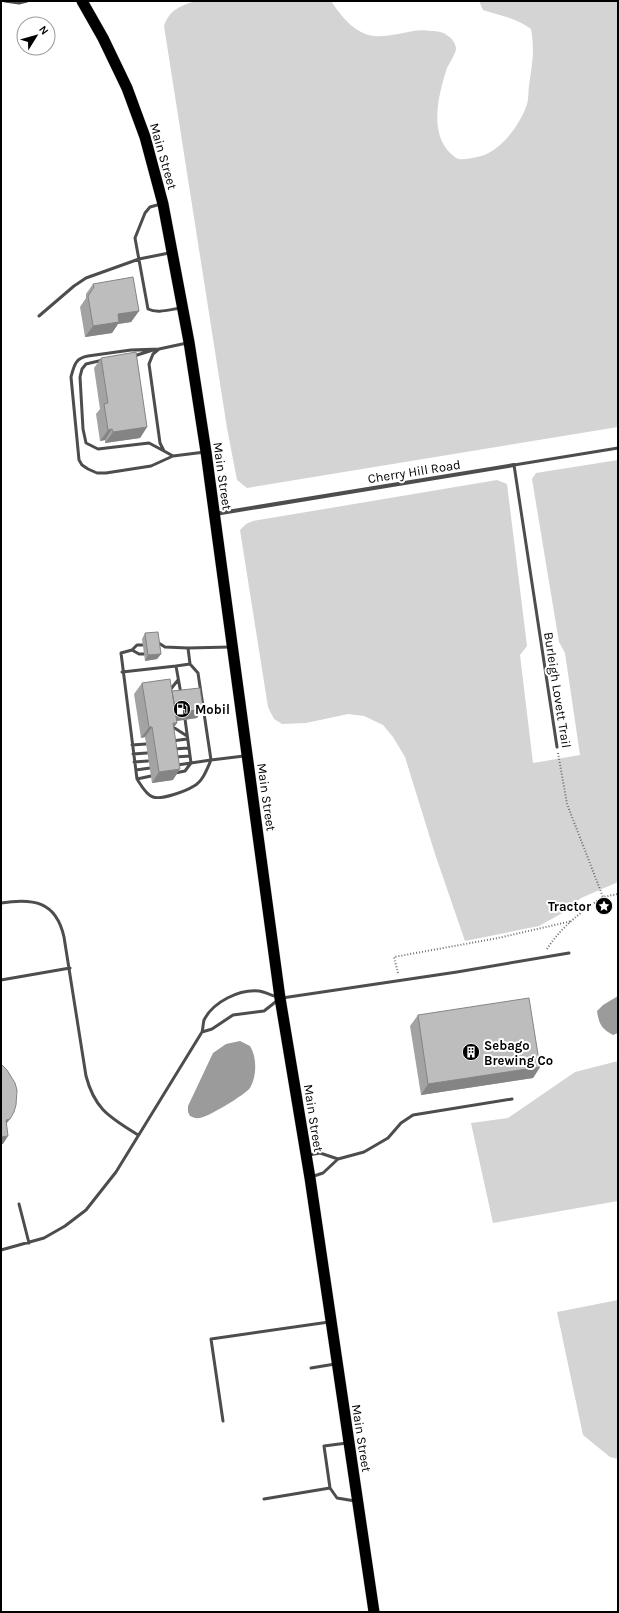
<svg xmlns="http://www.w3.org/2000/svg" width="619" height="1613" viewBox="0 0 619 1613" font-family="Karla,sans-serif">
<style>
.green{fill:#d4d4d4}
.water{fill:#9b9b9b}
.lines{fill:none;stroke-linecap:round;stroke-linejoin:round}
.trunk-casing{stroke:#dbdbdb;stroke-width:12}
.path{stroke:#6f6f6f;stroke-width:2;stroke-dasharray:1 2;stroke-linecap:butt}
.service{stroke:#4d4d4d;stroke-width:3}
.minor{stroke:#4d4d4d;stroke-width:4}
.trunk{stroke:#000;stroke-width:11}
.wall{fill:#a3a3a3}
.shaded-wall{fill:#848484}
.building{fill:#bdbdbd;stroke:#848484}
.labels{text-anchor:middle;stroke-width:4;stroke-linejoin:round;paint-order:stroke}
.street-label{font-size:13px;fill:#000;stroke:#fff}
.poi-label{font-size:13px;font-weight:bold;fill:#000;stroke:#fff;text-anchor:start}
</style>
<rect width="100%" height="100%" fill="#fff"/>
<!-- green -->
<path class="green" d="M195,1H331C341,16 355,34 374,36C381,37 391,35 398,34C410,32 419,29 431,31C437,31 444,32 448,36C452,38 456,44 456,49C455,55 450,62 447,68C438,96 427,138 456,158C461,161 471,158 477,157C499,154 519,126 526,107C529,101 528,92 529,86C532,64 535,51 531,29C518,19 499,15 483,10L479,1H618V427L247,488L237,480L227,428L164,26C170,9 179,7 195,1Z
M618,460V882L581,898L566,911L539,926L465,941L435,854L405,757L393,737L383,725L364,716L348,714L306,723L282,724L274,719L268,707L240,530L246,524L253,521L497,480L507,484L527,646L520,655L533,763L580,755L565,653L559,642L532,479L536,473Z
M618,1061V1201L493,1223L471,1123L508,1118L575,1072Z
M618,1300V1459L610,1457L583,1435L557,1312Z"/>
<!-- water -->
<path class="water" d="M618,996V1033L613,1035C602,1029 599,1025 597,1011L603,1005Z
M240,1041L250,1046C257,1057 257,1076 250,1088C246,1094 207,1118 199,1118C196,1119 193,1117 190,1116L188,1112V1106L213,1053L226,1044Z"/>
<g class="lines">
<defs>
<path id="trunk" d="M82,1L103,38L127,88L145,137L163,204L189,342L206,452L280,998L310,1178L374,1612"/>
</defs>
<!-- trunk casing -->
<use href="#trunk" class="trunk-casing"/>
<!-- path -->
<path class="path" d="M558,753L567,804L603,897L618,894
M547,949C561,927 582,911 603,897
M398,973L394,957L498,938L572,921"/>
<!-- service -->
<path class="service" d="M5,1L19,3L27,1
M161,204L150,207L145,213L135,238L148,309C158,314 171,309 181,308
M39,316L74,286L86,278L139,259L169,253
M159,349L131,350L88,356C75,358 74,366 71,377L79,460L82,465L88,469L97,473H106L151,466L173,456L205,452
M159,349L187,343
M159,349L153,354L149,364L160,443L164,451L173,456
M134,356L153,350
M103,360L86,364L82,369L80,377L83,429L86,443L98,449L149,443L164,451
M157,642L165,647L188,648
M143,645H137L132,650L121,653L137,779C141,785 146,795 153,797C162,800 186,791 194,786C203,781 207,769 211,760L191,763L185,719
M230,647L188,648L190,664L198,673L211,760L244,756
M132,650L139,654H144
M122,672L176,666
M170,690L178,680
M181,694L176,666L190,664
M173,725V727L187,736
M172,741L187,739
M132,745L146,744
M557,747L514,465L618,448
M174,749L188,748
M133,754L147,753
M175,757L190,756
M134,762L148,761
M177,765L191,763
M136,770L150,768
M175,773L185,771L191,763
M137,779L151,776
M1,903C33,898 56,901 64,937L86,1076C95,1110 110,1117 138,1135
M1,980L70,968
M282,998L457,972L569,953
M202,1032L212,1029L233,1015L264,1011L278,1000
M309,1155L320,1153L338,1159L364,1152L388,1138L401,1123L413,1115L512,1099
M311,1177L323,1173L338,1159
M19,1204L29,1243
M1,1250L44,1238L65,1226L86,1210L116,1172L202,1032C203,1029 203,1024 204,1020C213,1002 239,989 259,991C265,992 271,995 277,997
M311,1368L335,1364
M223,1421L211,1339L329,1322
M347,1443L324,1446L330,1488L337,1498L355,1501
M264,1499L330,1488"/>
<!-- minor -->
<path class="minor" d="M215,514L514,465"/>
<!-- trunk -->
<use href="#trunk" class="trunk"/>
</g>
<!-- wall -->
<path class="wall" d="M93,284L139,311L131,322L118,324L112,333L85,337L80,307L86,298V294Z
M101,358L147,427L140,438L105,443V440L100,441L96,414L100,409L94,368Z
M145,633L161,654L157,659L145,661L142,639Z
M142,683L172,691L203,709L197,718L177,721V723L174,727L173,780L152,783L145,737L141,738L134,694Z
M418,1015L540,1067L533,1078L421,1095L410,1026Z"/>
<!-- shaded-wall -->
<path class="shaded-wall" d="M139,311L131,322L118,324L112,333L85,337L93,326L118,314Z
M147,427L140,438L105,443L113,432Z
M112,429L105,440L100,441L108,430Z
M161,654L157,659L145,661L148,655Z
M203,709L197,718L169,722L175,714Z
M173,723H177L170,733Z
M149,727H152L145,737L141,738Z
M180,769L173,780L152,783L159,772Z
M540,1067L533,1078L421,1095L428,1084Z
M10,1119L4,1127L6,1120Z
M8,1136L3,1144H1V1137Z"/>
<!-- building -->
<path class="building" d="M133,277L139,311L118,314L119,322L93,326L88,296L94,287L93,284Z
M136,352L147,427L113,432L112,429L108,430L104,404L108,403L101,358Z
M158,632L161,654L148,655L145,633Z
M170,679L177,723H173L180,769L159,772L152,727H149L142,683Z
M200,688L203,709L176,713L172,691Z
M529,998L540,1067L428,1084L418,1015Z
M1,1065H2L7,1070L15,1083L17,1090L16,1105L14,1112L10,1119L6,1120L8,1136L1,1137Z"/>
<!-- icons -->
<defs>
<symbol id="fuel-disc" viewBox="-11 -11 22 22"><circle r="9.5" fill="#000" stroke="#fff"/><path d="M-5.5-6h7V0h2V4h1.3V-2.5L3-4.5l.8-.8L6-3V5H2.5V1h-1V6h-7ZM-4.2-4.7v3.2H.2V-4.7Z" fill="#fff"/></symbol>
<symbol id="sight-disc" viewBox="-11 -11 22 22"><circle r="9.5" fill="#000" stroke="#fff"/><path d="M0-6L1.8-2.2L6-1.7L2.9 1.2L3.7 5.4L0 3.3L-3.7 5.4L-2.9 1.2L-6-1.7L-1.8-2.2Z" fill="#fff"/></symbol>
<symbol id="building-disc" viewBox="-11 -11 22 22"><circle r="9.5" fill="#000" stroke="#fff"/><path d="M-4-6H4V6H1V3H-1V6H-4ZM-2.5-4.3h1.7v1.8h-1.7ZM.8-4.3h1.7v1.8H.8ZM-2.5-1h1.7V.8h-1.7ZM.8-1h1.7V.8H.8Z" fill="#fff"/></symbol>
</defs>
<g fill-rule="evenodd">
<use href="#fuel-disc" x="172" y="699" width="20" height="20"/>
<use href="#sight-disc" x="594" y="896" width="20" height="20"/>
<use href="#building-disc" x="461" y="1042" width="20" height="20"/>
</g>
<g class="labels">
<!-- street labels -->
<g class="street-label">
<text transform="translate(164 156) rotate(74)" y="5">Main Street</text>
<text transform="translate(414 471) rotate(-9)" y="5">Cherry Hill Road</text>
<text transform="translate(223 476) rotate(82)" y="5">Main Street</text>
<text transform="translate(558 690) rotate(81)" y="5">Burleigh Lovett Trail</text>
<text transform="translate(267 797) rotate(82)" y="5">Main Street</text>
<text transform="translate(314 1118) rotate(81)" y="5">Main Street</text>
<text transform="translate(362 1438) rotate(81)" y="5">Main Street</text>
</g>
<!-- poi labels -->
<g class="poi-label">
<text x="195" y="714">Mobil</text>
<text x="591" y="911" text-anchor="end">Tractor</text>
<text x="484" y="1050">Sebago<tspan x="484" dy="15">Brewing Co</tspan></text>
</g>
</g>
<!-- border -->
<rect width="619" height="1613" fill="none" stroke="#000000" stroke-width="4"/>
<!-- north arrow -->
<g transform="translate(36 36) rotate(53)"><circle r="19" fill="#ffffff" stroke="#999999"/>
<path d="M0-3L7 15L0 10L-7 15Z" fill="#000000"/>
<text y="-6" font-size="11" font-weight="bold" text-anchor="middle" fill="#000000">N</text>
</g>
</svg>
